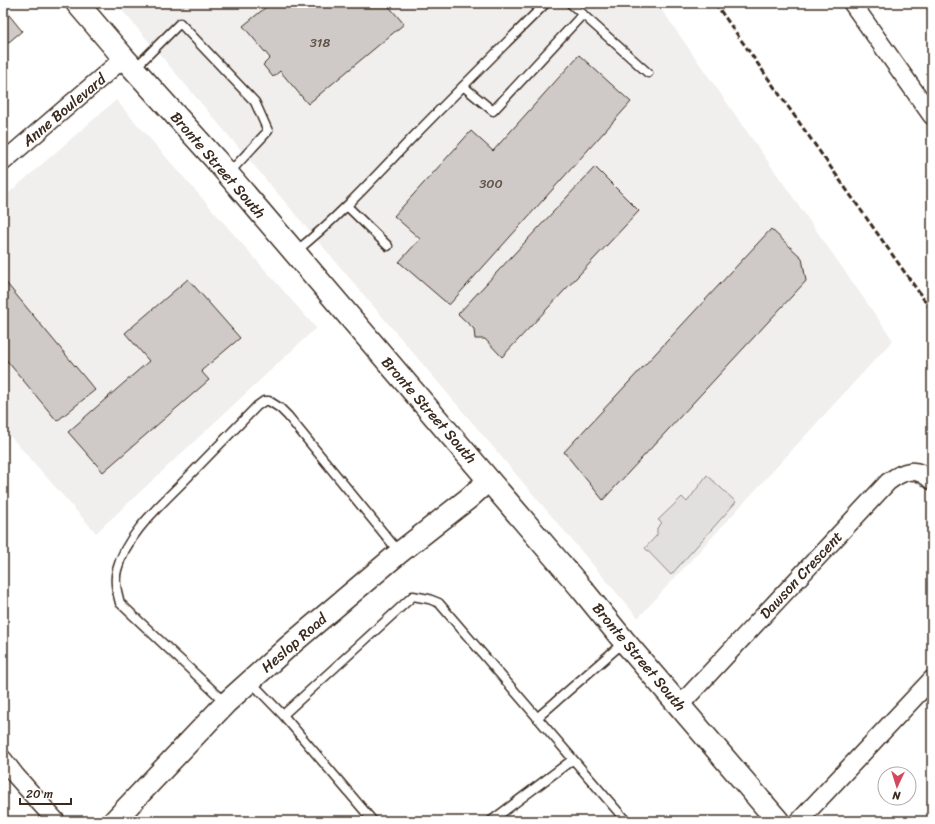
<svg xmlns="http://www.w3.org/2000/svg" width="935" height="824" viewBox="0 0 935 824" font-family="Sriracha,sans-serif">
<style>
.built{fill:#f1efee}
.green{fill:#e2e0de;stroke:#8e857e}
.building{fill:#cfcac7;stroke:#3b2a1e}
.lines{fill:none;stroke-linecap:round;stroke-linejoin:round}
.service-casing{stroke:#3b2a1e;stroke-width:11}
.minor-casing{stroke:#3b2a1e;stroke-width:20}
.tertiary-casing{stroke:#3b2a1e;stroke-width:24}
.secondary-casing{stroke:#3b2a1e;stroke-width:25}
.service{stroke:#fff;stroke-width:8}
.minor{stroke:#fff;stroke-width:17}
.tertiary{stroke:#fff;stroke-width:21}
.secondary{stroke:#fff;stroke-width:22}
.rail{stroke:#3b2a1e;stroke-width:3;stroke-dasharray:6 3;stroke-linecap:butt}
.labels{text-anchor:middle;stroke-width:3.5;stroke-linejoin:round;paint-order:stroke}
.number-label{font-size:13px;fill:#605248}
.street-label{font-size:15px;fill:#3b2a1e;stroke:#fff}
</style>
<rect width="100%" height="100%" fill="#fff"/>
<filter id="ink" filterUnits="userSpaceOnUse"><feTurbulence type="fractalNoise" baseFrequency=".025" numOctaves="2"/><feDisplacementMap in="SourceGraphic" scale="8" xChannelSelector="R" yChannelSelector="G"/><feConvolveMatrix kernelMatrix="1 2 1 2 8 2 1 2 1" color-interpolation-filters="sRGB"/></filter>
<g filter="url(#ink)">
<!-- built -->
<path class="built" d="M116,3H657L893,340L638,618Z
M116,100L316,328L96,533L3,428V198Z"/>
<!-- green -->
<path class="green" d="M707,475L736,502L671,575L645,548L657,535V528L662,523L658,520L682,497L687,502Z"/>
<!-- building -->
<path class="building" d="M271,3H386L404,24L308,104L280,71L273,77L263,65L270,58L243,26Z
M3,10H5L22,31L3,47Z
M579,55L631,102L449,305L399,262L420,239L394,216L471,131L493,151Z
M595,167L639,211L502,357L485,339H475L474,329L458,314Z
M771,229L802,258L806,281L603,500L564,452Z
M3,279L95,390L57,421L3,356Z
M188,279L240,338L201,371L209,380L103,472L68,432L149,361L125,333Z"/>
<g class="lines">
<defs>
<path id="service" d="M570,3L648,73
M135,68L180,23L255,102L268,131L228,174
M463,86L493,111L583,14
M347,206L388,246
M295,252C338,218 375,177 413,137C457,92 502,47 546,3
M251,682L283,715L373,821
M226,703L120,603C117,592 114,581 117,570C126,534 162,504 187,478C210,454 234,430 257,406L264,401H269L280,408L288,416L399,552
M283,715L413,596L429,599L439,603L626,821
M537,718L624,642
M491,821L572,760"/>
<path id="minor" d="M852,3L932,116
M3,162L124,58
M680,705L888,482C904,470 916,466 932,481
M3,759L16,776L56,821
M799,821L932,679"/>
<path id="tertiary" d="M114,821L226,703L289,646L399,553L469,498L489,480"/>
<path id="secondary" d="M77,3L124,58L215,159L581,588L624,641L778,821"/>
</defs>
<!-- service casing -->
<use href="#service" class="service-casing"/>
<!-- minor casing -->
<use href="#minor" class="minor-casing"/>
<!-- tertiary casing -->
<use href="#tertiary" class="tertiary-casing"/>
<!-- secondary casing -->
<use href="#secondary" class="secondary-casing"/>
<!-- service -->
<use href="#service" class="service"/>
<!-- minor -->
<use href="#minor" class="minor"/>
<!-- tertiary -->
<use href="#tertiary" class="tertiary"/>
<!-- secondary -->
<use href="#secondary" class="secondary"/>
<!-- rail -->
<path class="rail" d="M715,3L932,311"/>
</g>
</g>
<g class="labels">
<!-- number labels -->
<g class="number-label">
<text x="320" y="47">318</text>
<text x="491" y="188">300</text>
</g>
<!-- street labels -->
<g class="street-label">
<text transform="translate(64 110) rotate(-40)" y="5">Anne Boulevard</text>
<text transform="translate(218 165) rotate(49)" y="5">Bronte Street South</text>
<text transform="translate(429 410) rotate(49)" y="5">Bronte Street South</text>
<text transform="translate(801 575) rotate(-47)" y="5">Dawson Crescent</text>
<text transform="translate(294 643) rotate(-41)" y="5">Heslop Road</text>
<text transform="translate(639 657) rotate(50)" y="5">Bronte Street South</text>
</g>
</g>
<!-- margin -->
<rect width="935" height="824" fill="none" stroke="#fff" stroke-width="16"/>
<rect x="8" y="8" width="919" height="808" fill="none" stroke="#3b2a1e" stroke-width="1.5" filter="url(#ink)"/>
<!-- north arrow -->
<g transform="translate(897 786) rotate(184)"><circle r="19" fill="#ffffff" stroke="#b1aaa5"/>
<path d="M0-3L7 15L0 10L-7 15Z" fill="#d1495b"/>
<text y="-6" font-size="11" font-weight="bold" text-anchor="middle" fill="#3b2a1e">N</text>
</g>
<!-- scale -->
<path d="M20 798v6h51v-6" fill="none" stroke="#3b2a1e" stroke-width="2"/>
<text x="26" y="798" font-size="12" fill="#3b2a1e" stroke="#ffffff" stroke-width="3" paint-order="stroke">20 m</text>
</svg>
